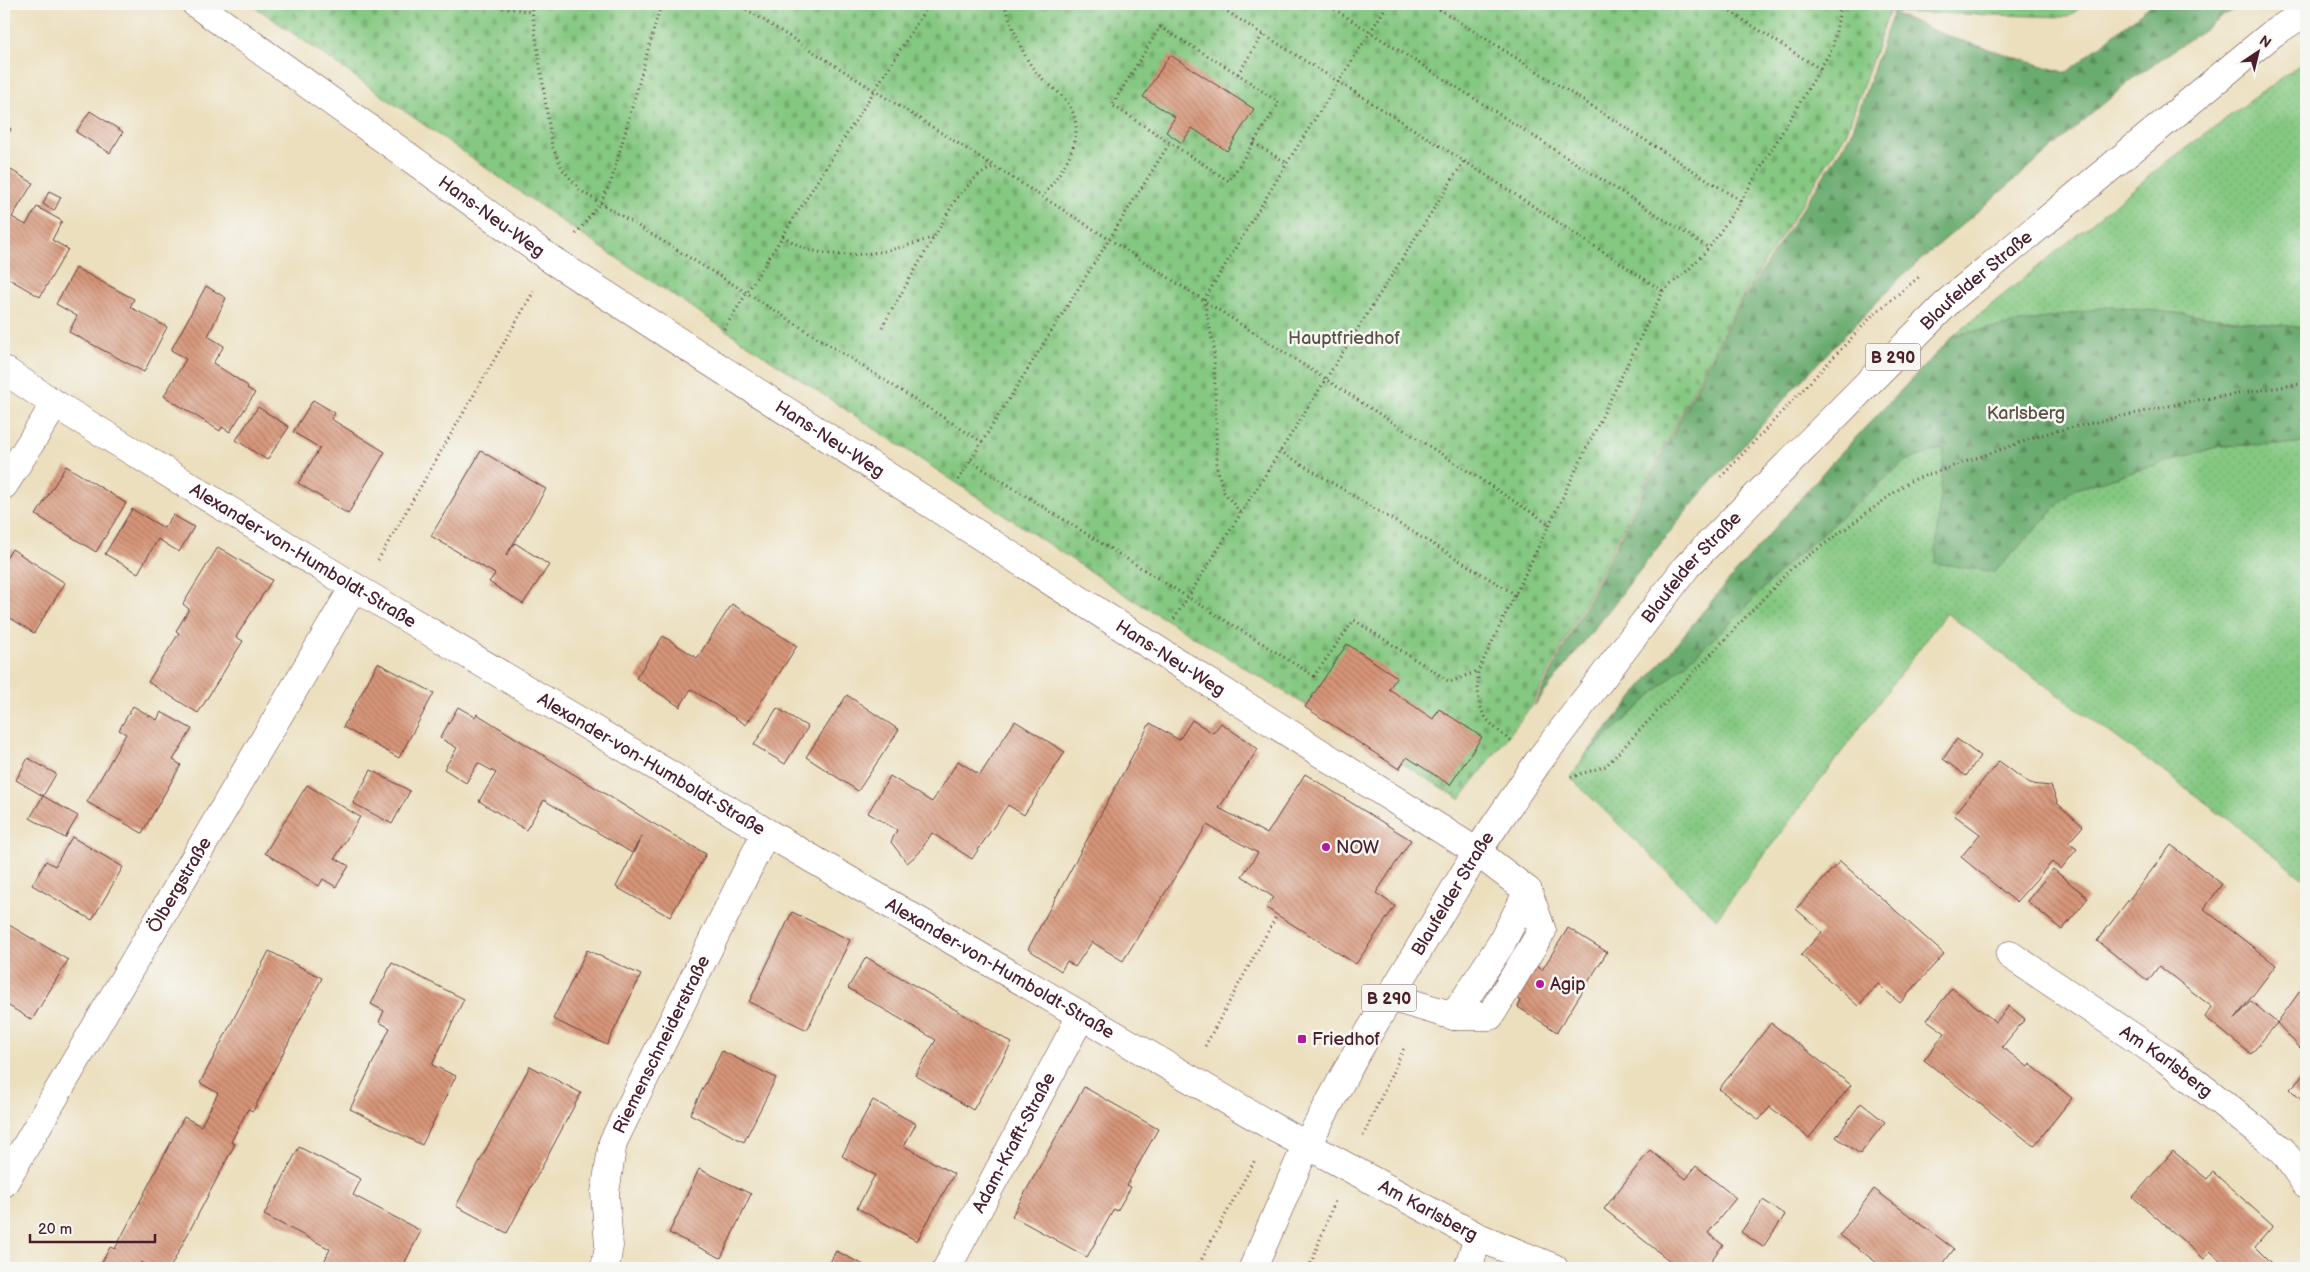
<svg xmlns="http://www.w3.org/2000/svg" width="2310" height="1272" viewBox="0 0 2310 1272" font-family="'Balsamiq Sans',sans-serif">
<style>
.grass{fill:url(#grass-dots);stroke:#677456}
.forest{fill:url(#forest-firs);stroke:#5a664d}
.cemetery{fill:url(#cemetery-stones);stroke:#677456}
.building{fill:url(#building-back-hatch)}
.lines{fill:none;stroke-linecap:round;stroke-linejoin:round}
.minor-casing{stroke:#623c41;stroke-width:29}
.major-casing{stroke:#623c41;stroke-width:29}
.path{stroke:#623c41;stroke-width:3;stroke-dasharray:1 4;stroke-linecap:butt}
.minor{stroke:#fff;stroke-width:28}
.major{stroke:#fff;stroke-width:28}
.poi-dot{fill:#b5179e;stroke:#f6f6f2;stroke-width:2}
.labels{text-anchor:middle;stroke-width:5;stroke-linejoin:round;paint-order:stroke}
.shield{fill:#f6f6f2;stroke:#7e6067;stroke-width:1}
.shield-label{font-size:16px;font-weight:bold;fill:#4a1f2b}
.street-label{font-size:18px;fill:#4a1f2b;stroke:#f6f6f2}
.park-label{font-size:18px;fill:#5b5245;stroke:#f6f6f2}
.poi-label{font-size:18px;fill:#4a1f2b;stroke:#f6f6f2;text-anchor:start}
</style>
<defs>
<pattern id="grass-dots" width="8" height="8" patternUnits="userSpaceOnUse" patternTransform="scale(1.25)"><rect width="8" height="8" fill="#84c881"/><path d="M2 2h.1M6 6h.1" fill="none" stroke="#74ab70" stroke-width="1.8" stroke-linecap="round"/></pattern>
<pattern id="forest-firs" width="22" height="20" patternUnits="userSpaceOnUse" patternTransform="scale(1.25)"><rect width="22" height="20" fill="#6bac6f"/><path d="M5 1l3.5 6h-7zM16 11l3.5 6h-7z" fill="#5a8b5b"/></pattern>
<pattern id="cemetery-stones" width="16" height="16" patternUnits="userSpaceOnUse" patternTransform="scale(1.25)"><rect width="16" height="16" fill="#84c881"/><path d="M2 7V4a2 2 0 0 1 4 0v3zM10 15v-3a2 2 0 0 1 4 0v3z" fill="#74ab70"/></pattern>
<pattern id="building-back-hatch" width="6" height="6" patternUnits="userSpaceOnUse" patternTransform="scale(1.25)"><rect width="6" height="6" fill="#d69578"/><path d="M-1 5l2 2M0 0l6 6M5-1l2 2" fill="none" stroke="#b07963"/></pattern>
</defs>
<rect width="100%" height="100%" fill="#f6f6f2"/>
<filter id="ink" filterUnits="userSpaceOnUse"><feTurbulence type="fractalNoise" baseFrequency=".02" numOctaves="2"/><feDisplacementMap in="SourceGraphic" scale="10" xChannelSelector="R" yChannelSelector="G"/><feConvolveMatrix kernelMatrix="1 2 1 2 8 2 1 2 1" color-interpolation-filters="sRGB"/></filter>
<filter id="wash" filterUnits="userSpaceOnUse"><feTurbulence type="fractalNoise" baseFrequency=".0096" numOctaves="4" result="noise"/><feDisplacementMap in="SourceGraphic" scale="20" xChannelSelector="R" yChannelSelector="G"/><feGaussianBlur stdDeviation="1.12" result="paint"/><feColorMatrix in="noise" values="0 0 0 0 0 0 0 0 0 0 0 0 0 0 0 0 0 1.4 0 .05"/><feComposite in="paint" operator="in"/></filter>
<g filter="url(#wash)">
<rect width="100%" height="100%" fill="#ecdfbe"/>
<!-- grass -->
<path class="grass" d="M2306,60V328L2113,306L1954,335L2164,164Z
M2306,443V880L2224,816L1946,613L1716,919L1571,778L1583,758L1731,622L1784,567L1905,461L1944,448L1995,572L2072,490L2220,446Z"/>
<!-- forest -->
<path class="forest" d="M2152,4H2241L2136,76L1902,276L1793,389L1683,515L1534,706L1735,312L1851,134L1893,13L1953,38L2066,73Z
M2112,306L2306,328V443L2220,446L2072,490L1995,572L1935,563L1944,448L1905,461L1784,567L1731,622L1583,758L1719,592L1833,461L1954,335Z"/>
<!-- cemetery -->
<path class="cemetery" d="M251,4H2085L2068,17L1889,12L1846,134L1734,311L1532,705L1460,799L1124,594L578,232Z"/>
<g id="blocks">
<!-- building -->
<path class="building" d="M1170,55L1254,109L1227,151L1192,128L1182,143L1166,132L1175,117L1143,97Z
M90,111L123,132L110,153L76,132Z
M4,125L11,129L4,142Z
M4,166L33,183L12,217L26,225L37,207L62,221L52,240L68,249L40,297L4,276V232L11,219L4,215Z
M49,191L61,197L54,211L43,204Z
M76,268L134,299L130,307L167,327L144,372L69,332L77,316L56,304Z
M206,286L226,298L208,336L224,346L213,363L248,386L247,388L255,393L230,432L222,427L220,431L164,396L186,359L171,350Z
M313,400L335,413L331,419L385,452L348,514L298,483L320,448L293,432Z
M258,407L289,427L267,460L236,440Z
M481,451L546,489L506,556L515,543L549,565L523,604L489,582L495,574L431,536Z
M66,466L126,503L96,552L36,515Z
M132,509L164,528L173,515L194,527L179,552L158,539L138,573L105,554Z
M218,547L272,580L236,637L243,641L198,713L148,682L179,633L176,631L189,609L183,604Z
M12,549L65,583L34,633L4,614V562Z
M732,604L797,646L746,725L691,689L680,707L636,678L663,636L697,658Z
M1347,644L1397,677L1389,689L1433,719L1439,709L1482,737L1450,785L1407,757L1399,769L1305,707Z
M378,663L434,693L399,758L343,727Z
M847,695L899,730L858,791L806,757Z
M133,706L157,720L161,712L192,729L173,760L181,765L142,833L87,802L126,734L119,730Z
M458,707L475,717L477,714L649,821L706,854L670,917L616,887L642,836L632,853L544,800L526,830L479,801L496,773L478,763L466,783L444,769L457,748L440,738Z
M777,708L808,727L785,764L754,745Z
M1192,720L1213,733L1221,723L1258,749L1219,808L1267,834L1305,774L1411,840L1376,893L1395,906L1356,964L1266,908L1273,897L1242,876L1258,853L1207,825L1123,961L1092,942L1075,967L1067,961L1061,971L1028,949L1150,723L1179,740Z
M1015,721L1065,752L1024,815L1008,805L972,859L932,833L919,853L907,863L891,842L897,830L868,813L890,776L932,802L958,761L980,775Z
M1957,739L1980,756L1966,776L1943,759Z
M28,758L56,774L43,796L78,816L65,838L30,818L43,796L16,780Z
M1999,761L2030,784L2051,786L2058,804L2083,826L2068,843L2077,849L2061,869L2052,862L2016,902L1961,857L1980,834L1954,815Z
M371,770L410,791L392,824L353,803Z
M307,785L360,817L335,858L349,866L336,887L323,879L319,886L265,853Z
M72,837L123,867L92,920L32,885L46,861L55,866Z
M2171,845L2222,884L2204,909L2276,965L2234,1020L2251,1001L2277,1023L2251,1054L2205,1017L2212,1007L2159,966L2148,981L2097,941Z
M1840,861L1944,954L1900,1003L1878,984L1858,1006L1801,955L1822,932L1796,909Z
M2053,869L2088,898L2062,930L2027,901Z
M792,912L850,940L807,1030L749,1002Z
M4,922L68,960L32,1020L4,1003Z
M1568,928L1607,952L1557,1032L1518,1007L1521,1001L1481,976L1501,944L1542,970Z
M587,950L641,975L607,1045L553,1019Z
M269,951L322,978L253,1111L248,1109L231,1142L235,1144L170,1268H151L141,1262L138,1268H99L110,1247L115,1249L184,1117L201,1126L218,1093L200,1083Z
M866,957L1012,1043L973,1110L915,1075L936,1040L848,988Z
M392,963L464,999L432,1065L456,1076L422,1145L350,1109L390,1028L379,1022L384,1011L371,1004Z
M1952,988L1996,1022L2009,1006L2025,1019L2002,1047L2028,1067L2030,1064L2072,1098L2034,1146L1924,1060L1945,1033L1927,1020Z
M2300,991L2306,997V1042L2300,1048L2277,1023Z
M1771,1023L1851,1085L1809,1138L1770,1107L1759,1120L1719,1089Z
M722,1051L776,1078L744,1142L690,1114Z
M4,1062L10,1065L4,1075Z
M530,1066L581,1093L507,1233L456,1206Z
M2306,1073V1105L2290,1089Z
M1084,1087L1158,1129L1127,1185L1131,1187L1117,1211L1114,1209L1087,1257L1012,1216Z
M873,1100L916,1124L904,1146L954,1174L917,1241L857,1208L875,1175L842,1156Z
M1861,1103L1885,1122L1860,1154L1836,1137Z
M299,1147L361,1179L353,1195L421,1231L402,1268H336L324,1262L330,1249L264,1215Z
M1650,1150L1686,1179L1696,1166L1736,1198L1708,1233L1723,1245L1705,1268H1679L1604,1209Z
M2173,1151L2207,1179L2213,1172L2273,1226L2255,1247L2276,1268H2229L2210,1251L2204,1259L2133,1197Z
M699,1169L751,1194L721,1258L669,1233Z
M1874,1189L1954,1249L1940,1268H1884L1840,1235Z
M1763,1200L1785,1215L1763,1247L1741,1232Z
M836,1251L870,1268H827Z
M477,1263L488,1268H474Z"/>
</g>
</g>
<g filter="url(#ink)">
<use href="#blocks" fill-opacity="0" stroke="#623c41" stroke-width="1"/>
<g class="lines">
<defs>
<g id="minor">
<path id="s1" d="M196,4L552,260L1156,649L1477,852L1528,891L1542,931L1490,1016H1454L1390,997"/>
<path id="s2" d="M4,370L55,404L361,591L766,832L1273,1127L1478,1237L1554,1268"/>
<path d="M4,485L55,404"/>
<path id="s3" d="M2010,955L2166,1059L2283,1151L2306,1184"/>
<path d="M1454,1016L1501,944L1528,891"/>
<path id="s4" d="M4,1183L354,587"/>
<path id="s5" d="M605,1268L609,1246L605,1193L613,1142L766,832"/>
<path id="s6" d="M947,1268L1081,1016"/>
<path d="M1468,1268L1478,1237"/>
</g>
<g id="major">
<path id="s7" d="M1253,1268L1306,1146L1356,1054L1477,852L1538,762L1687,566L1951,299L2272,34L2306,12"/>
</g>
</defs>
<!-- minor casing -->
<use href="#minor" class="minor-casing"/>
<!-- major casing -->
<use href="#major" class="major-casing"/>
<!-- path -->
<path class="path" d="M483,4L532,12
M531,4L552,146L563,170L581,191L747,293L982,442
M738,4L1109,239L1551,525
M1004,4C1013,26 1021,55 1037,73C1046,84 1060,91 1068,103C1090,137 1062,170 1043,196
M1215,4L1464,161L1663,291
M1326,4L1709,248
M1431,4L1741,201
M1718,4L1820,69
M1160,27L1238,74L1279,103L1229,181L1112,105Z
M1238,74L1263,34
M1254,143L1287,163
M576,234L601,202L611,182L661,4
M783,236C790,240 798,246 807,249C848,262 895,251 934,237
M882,327L956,199L977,176L995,166
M724,329L929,4
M1280,451L1516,595
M970,461L1314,676L1354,620L1450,682L1478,671
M1721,477L1874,314L1919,277
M958,480L1169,144
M1240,512L1224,492L1217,469L1214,348L1204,300L1287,163L1388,4
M378,560L534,291
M1174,619L1464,161
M1511,741C1480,717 1477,710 1478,671L1663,291L1688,270L1709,248L1741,201L1833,47L1841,4
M1571,777L1606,766L1792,568L1910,481L2051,432L2192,401L2306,383
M1205,1046L1277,915
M1363,1136L1405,1046
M1197,1268L1256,1158
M1309,1268L1335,1201"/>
<!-- minor -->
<use href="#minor" class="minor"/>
<!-- major -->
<use href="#major" class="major"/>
</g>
</g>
<!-- markers -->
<g class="poi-dot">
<circle cx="1326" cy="847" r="5"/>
<circle cx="1540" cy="984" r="5"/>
<rect x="1297" y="1034" width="10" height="10" rx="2.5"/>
</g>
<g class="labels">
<!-- shield labels -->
<g class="shield">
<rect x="1865.5" y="343.5" width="55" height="27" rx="4"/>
<rect x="1361.5" y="984.5" width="55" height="27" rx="4"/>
</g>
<g class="shield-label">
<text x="1893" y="363">B 290</text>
<text x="1389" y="1004">B 290</text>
</g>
<!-- street labels -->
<g class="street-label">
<text dy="6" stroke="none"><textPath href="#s1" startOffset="364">Hans-Neu-Weg</textPath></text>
<text dy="6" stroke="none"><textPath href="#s7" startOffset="1235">Blaufelder Straße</textPath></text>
<text dy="6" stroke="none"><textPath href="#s1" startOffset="769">Hans-Neu-Weg</textPath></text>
<text dy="6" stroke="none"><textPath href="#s2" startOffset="352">Alexander-von-Humboldt-Straße</textPath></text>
<text dy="6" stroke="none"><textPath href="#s7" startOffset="830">Blaufelder Straße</textPath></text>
<text dy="6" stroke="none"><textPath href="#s1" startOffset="1174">Hans-Neu-Weg</textPath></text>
<text dy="6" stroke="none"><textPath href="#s2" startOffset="758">Alexander-von-Humboldt-Straße</textPath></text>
<text dy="6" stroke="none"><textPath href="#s4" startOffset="346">Ölbergstraße</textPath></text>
<text dy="6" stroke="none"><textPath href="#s7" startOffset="425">Blaufelder Straße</textPath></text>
<text dy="6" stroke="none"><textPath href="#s2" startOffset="1162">Alexander-von-Humboldt-Straße</textPath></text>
<text dy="6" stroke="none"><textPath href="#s5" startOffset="236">Riemenschneiderstraße</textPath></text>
<text dy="6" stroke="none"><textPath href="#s3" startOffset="189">Am Karlsberg</textPath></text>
<text dy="6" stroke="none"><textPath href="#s6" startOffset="142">Adam-Krafft-Straße</textPath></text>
<text dy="6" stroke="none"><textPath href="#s2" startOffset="1654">Am Karlsberg</textPath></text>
</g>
<!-- park labels -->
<g class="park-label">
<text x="1344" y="344">Hauptfriedhof</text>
<text x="2026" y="419">Karlsberg</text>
</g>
<!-- poi labels -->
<g class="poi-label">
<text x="1336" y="853">NOW</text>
<text x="1550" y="990">Agip</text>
<text x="1312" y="1045">Friedhof</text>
</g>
</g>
<!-- margin -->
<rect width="2310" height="1272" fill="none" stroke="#f6f6f2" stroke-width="20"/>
<!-- north arrow -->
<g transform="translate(2258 52) rotate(35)" stroke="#f6f6f2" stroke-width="4" paint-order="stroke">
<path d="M0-4L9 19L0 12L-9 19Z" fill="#4a1f2b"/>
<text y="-8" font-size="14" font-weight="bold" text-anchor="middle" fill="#4a1f2b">N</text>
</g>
<!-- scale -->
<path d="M30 1234v8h125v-8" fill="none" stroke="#4a1f2b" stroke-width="2.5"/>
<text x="38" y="1234" font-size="15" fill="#4a1f2b" stroke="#f6f6f2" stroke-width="4" paint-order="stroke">20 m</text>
</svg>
